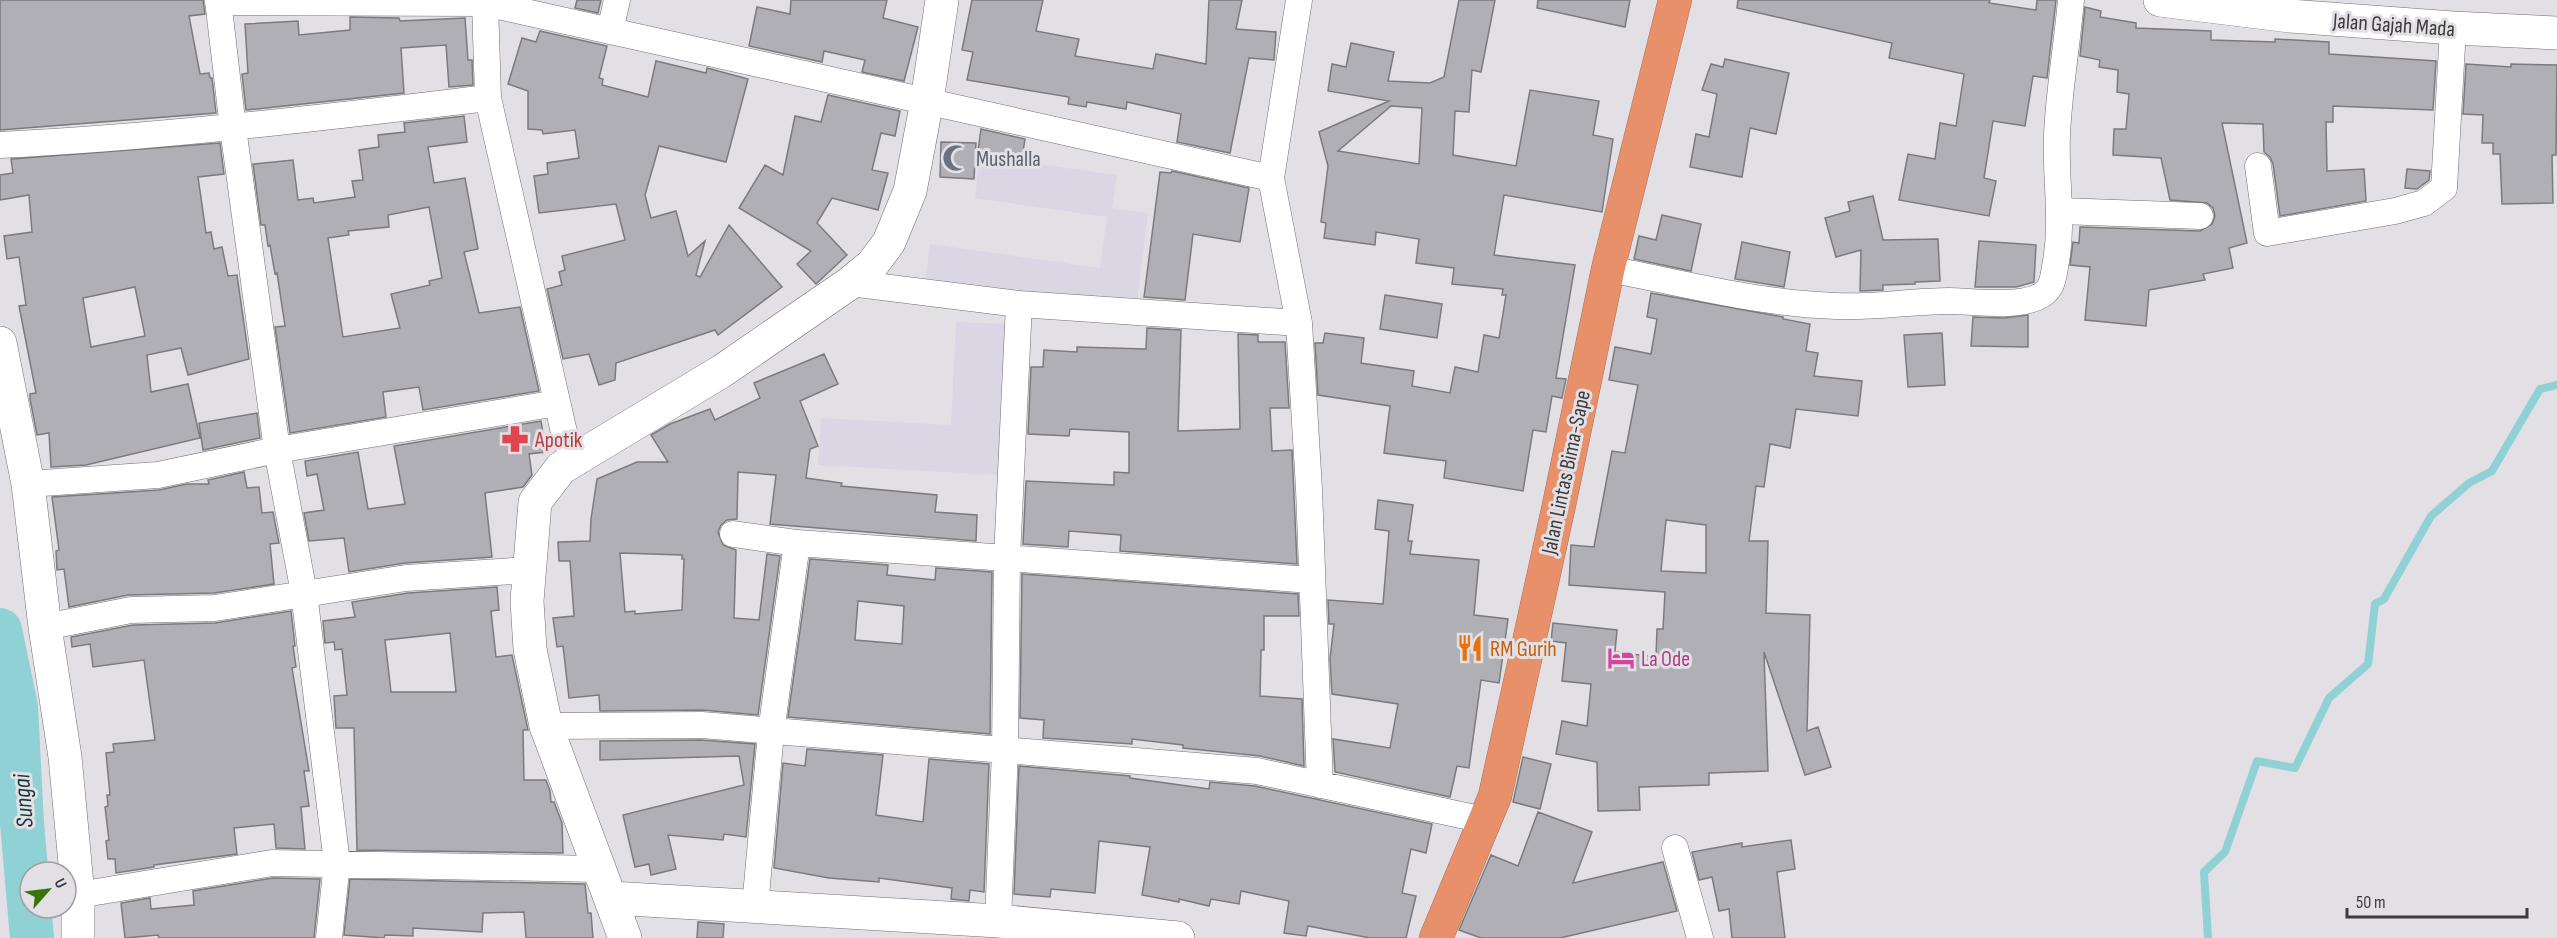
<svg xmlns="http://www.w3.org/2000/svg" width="2557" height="938" viewBox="0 0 2557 938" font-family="'Sofia Sans Condensed',sans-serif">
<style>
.built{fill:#dbd6e3}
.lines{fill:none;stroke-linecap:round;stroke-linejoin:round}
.stream{stroke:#90d1d6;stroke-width:8}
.river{stroke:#90d1d6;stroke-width:44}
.building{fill:#afafb5;stroke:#7b7a7f;stroke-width:1.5;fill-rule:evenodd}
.street-casing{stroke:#706e73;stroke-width:27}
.secondary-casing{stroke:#706e73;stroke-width:34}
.highway-casing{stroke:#ac725a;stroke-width:34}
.street{stroke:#fff;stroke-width:26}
.secondary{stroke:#fff;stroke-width:33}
.highway{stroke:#e8906a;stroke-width:33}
.labels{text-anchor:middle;stroke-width:6;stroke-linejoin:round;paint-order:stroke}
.street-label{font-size:22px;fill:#3c3b3d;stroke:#e2e0e5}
.worship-label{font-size:22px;fill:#5b616d;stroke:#e2e0e5;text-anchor:start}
.health-label{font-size:22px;fill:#be3a42;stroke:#e2e0e5;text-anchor:start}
.food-label{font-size:22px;fill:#c56008;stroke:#e2e0e5;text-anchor:start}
.hotel-label{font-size:22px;fill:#b23c85;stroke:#e2e0e5;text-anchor:start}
.water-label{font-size:24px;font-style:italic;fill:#143638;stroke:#e2e0e5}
</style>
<rect width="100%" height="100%" fill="#e2e0e5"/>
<!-- built -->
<path class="built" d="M980,156L1117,175L1112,208L1148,213L1136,310L925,281L930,244L1100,268L1107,217L975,198Z
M956,322L1006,324L998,475L818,465L821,418L951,425Z"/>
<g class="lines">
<!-- stream -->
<path class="stream" d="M2208,938L2204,872L2225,852L2257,761L2295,768L2329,698L2368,664L2375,604L2384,599L2431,516L2469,483L2492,471L2540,389L2557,385"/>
<!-- river -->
<path class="river" d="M0,630L16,707L22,823L32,938"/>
</g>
<!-- building -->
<path class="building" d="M0,0H203L205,14L189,16L200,74L209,73L210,78H212L216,113L0,130Z
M577,0H601L598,13L575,8Z
M791,0H887L883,18L918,27L904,81L862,72L865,60L824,51L822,62L749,46L757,7L790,14Z
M972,0H1043L1036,31L1079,39L1075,56L1153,69L1156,54L1206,64L1209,0H1242L1236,29L1276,32L1274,60L1249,58L1230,153L1177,142L1181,114L1127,102L1126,109L1087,102L1086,107L1068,104L1069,97L967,80L973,52L962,50Z
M1459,0H1495L1481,72L1472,70L1469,112L1455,111L1453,155L1516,166L1530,90L1599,101L1593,135L1613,139L1602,212L1504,195L1494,255L1575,265L1556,378L1566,379L1562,398L1552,396L1546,432L1533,430L1523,491L1444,478L1446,461L1384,453L1390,406L1318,395L1315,343H1323L1325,333L1364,338L1361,363L1414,371L1412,386L1450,393L1455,367L1478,372L1484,335L1499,338L1506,295H1502L1503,289L1452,284L1454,268L1416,263L1419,239L1376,232L1375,245L1324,238L1326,223L1321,222L1328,166L1319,132L1389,101L1328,91L1332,64L1346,67L1351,43L1394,52L1388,81L1430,83L1444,77ZM1391,106L1422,108L1419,164L1338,151Z
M1538,0H1630L1625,27L1537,8Z
M1738,0H1990L1989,3L2036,10L2037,0H2056L2047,78L2033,76L2025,126L1993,121L1984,178L1996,181L1989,216L1899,200L1908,154L1935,159L1940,123L1956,126L1964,74L1889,58L1892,43L1737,8Z
M2085,7L2101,11L2100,17L2136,23V28L2211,31V40L2275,42V39L2329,42V54L2436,61L2433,110L2333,106V122H2326L2327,171L2364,169L2366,201L2280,216L2273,164L2270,157L2264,152L2263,124L2222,123L2247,243L2229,248L2233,268L2203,274L2205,280L2149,290L2146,326L2085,320L2090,267L2070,265L2073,242L2079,243L2080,227L2200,231L2212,224L2215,216L2213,208L2207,203L2170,200L2161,158L2113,155L2114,129H2126L2129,94L2117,92L2118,70L2099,67L2100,60L2080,56Z
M350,17L399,18L400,21L465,18L468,60H472L473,85L449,87L446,45L401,48L404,93L246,110L242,74L248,73L245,24L298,21L299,35L350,30Z
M540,31L607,46L599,78L603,79L602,85L648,97L656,61L706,73L707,68L748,79L726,162L659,146L645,195L651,218L676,211L688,256L705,241L696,275L700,277L729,225L782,287L718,335L715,330L616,363L615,380L599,385L589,354L563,359L547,289L562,285L559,272L565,270L562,256L625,240L616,204L539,213L534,176L548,174L547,163L579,158L575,130L543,134L542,130L528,129V91L508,84L522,38L536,42Z
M1725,59L1789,73L1776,134L1750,128L1742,177L1690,167L1696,134L1709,137L1717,94L1702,90L1711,64L1723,67Z
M2466,64L2511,67V64L2557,65L2556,155H2552L2553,203L2502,204L2500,154H2493V143H2482L2483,115L2463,114Z
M828,95L900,111L895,136L881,133L872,170L888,173L878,210L832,198L817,223L847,255L816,284L797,264L811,251L739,208L765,165L783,175L795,116L821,122Z
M464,116L467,142L428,147L434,183L465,178L478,249L464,252L479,313L520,307L539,391L423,410L419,387L383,392L386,417L290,433L275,327L285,326L277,273L275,274L270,245L268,246L265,225H261L253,164L293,160L298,200L313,198L314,203L355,197L352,181L363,180L359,150L379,147L378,135L405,132L404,123ZM429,207L442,278L429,281L430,285L391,294L400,328L343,337L328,238L349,235L348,231L389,227L388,215Z
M981,129L1025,139L1022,158L978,151Z
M941,142L976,143L974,179L940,177Z
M220,143L224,174L198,177L206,233L211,232L214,249L222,247L228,276L237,275L249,359L188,375L181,348L147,355L151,392L188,384L200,438L86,465L51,467L49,433L37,435L30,399V394L36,393L19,306L26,305L19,257L7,259L4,236L32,232L29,195L0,200V175L13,173L11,159ZM135,287L145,336L91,347L83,298Z
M2407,169L2430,171L2429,180L2417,189L2405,188Z
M1172,171L1249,188L1240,242L1193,234L1185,300L1144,297L1160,172L1171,173Z
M1873,196L1883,240L1938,239L1940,281L1915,282V284L1883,285V290L1860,291L1861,250L1836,257L1825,218L1850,211L1848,202Z
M1662,215L1701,224L1691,271L1634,259L1639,236L1656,240Z
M1979,241L2036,245L2034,282L2016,287H1975Z
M1742,242L1790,252L1784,287L1735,279Z
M1651,293L1783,317V319L1810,324L1806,351L1818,353L1814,376L1862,381L1858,416L1796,409L1790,448L1770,444L1764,487L1756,486L1749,541H1768L1766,613L1810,615L1807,731L1818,727L1831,767L1805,775L1764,652L1768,771L1709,773V785L1639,787L1640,810L1598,811L1597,762L1556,754L1562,721L1587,726L1591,684L1562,681L1566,643L1551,641L1553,623L1617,630L1615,652L1656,657L1657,629H1663L1665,592L1569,585L1571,545L1594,547L1612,451L1625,453L1638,385L1609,380L1615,347L1651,354L1657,319L1647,317ZM1666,520L1706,525V573L1661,571Z
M1385,295L1442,304L1437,338L1380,329Z
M2028,315V347L1971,346L1973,317L2004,318Z
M1147,328L1181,330L1178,431L1240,429L1238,334L1258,335V342H1285L1289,408H1270L1272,451L1292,450L1297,564L1120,551L1121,535L1069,531L1068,547L1023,544L1026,481L1114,485V472L1129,473V432L1070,429L1069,436L1028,434L1031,367H1043L1044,350L1077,352V347L1146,349Z
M1942,333L1945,385L1908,387L1904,335Z
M824,354L838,384L800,401L818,446L810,449L806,478L842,483L841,486L937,495L935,512L977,515L976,541L770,524L776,475L738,472L737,519L727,520L721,525L718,532L723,545L736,550L734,618L759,620L767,554L780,556L758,715L702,710L600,711L599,695L569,698L563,646L557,647L553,618L574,616L570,561H559L558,542L590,541L591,519L597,479L637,462H668L651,435L670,424L710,409L715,420L760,398L754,383ZM620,553L682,555V559H684L682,610L635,614V611L625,612Z
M257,413L260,438L203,450L199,423Z
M541,421L546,452L529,454L532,475L523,487L485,493L492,557L405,563L349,572L344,538L309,541L304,513L324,510L317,474L307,476L305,461L358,452L368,509L405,504L394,446Z
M244,472L247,488L259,487L262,513L273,512L279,543L270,544L274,584L214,593L128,595L69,607L64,569L57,570L56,551L59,550L52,497L159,490L187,484H209L208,480Z
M1378,500L1413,505L1408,541H1412L1410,554L1479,560L1474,615L1508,619L1499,683L1481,680L1469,768L1457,766L1450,797L1335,772L1333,739L1390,748L1398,704L1332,694L1330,659L1334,624H1329L1328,600L1383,604L1389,531L1375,529Z
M810,559L888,565L887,575L935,580L936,568L992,572L990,734L788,717ZM858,601L904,606L902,644L855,640Z
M1022,574L1298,594L1299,616H1264V650H1261L1260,696L1302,699L1304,766L1260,756L1183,748V745L1132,739V744L1043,738L1044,720L1020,718Z
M497,587L499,610L491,611L496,657L512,655L528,730H523L524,780H546L550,791L551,802H554L562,823L563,853L357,850L354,728H336L334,696L347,695L342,649L335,650L334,642L325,643L323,621L355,617L352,602L408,593ZM450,633L456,692H391L385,640Z
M291,611L295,646H293L296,667L292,668L309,771H304L309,806L301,807L305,849L276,848L274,824L234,828L237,854L154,865V867L116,873L115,859H108L106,841L109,840L105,807L108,806L107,795H110L106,753L114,752L113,744L155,740L144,660L93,667L90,644L72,647L71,637L133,625L215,623Z
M701,740L755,744L746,837L724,834L723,840L668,835L676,869L651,875L649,864L635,867L623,815L744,785L739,756L600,760V741Z
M807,749L883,755L876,815L923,822L929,759L989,764L984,892L970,890L969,901L951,899L952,888L879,878V882L829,878L774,868L783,763L805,766Z
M1523,757L1551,764L1540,809L1513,802Z
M1019,766L1130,776V778L1209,789L1210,782L1255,786L1432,824L1426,853L1411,849L1402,893L1416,896L1406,938H1370L1308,926L1306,936L1284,933L1289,901L1241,891L1239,904L1211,899L1209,906L1179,899V902L1142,895L1150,847L1099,841L1095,893L1051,889L1050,897L1014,894Z
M1538,812L1592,832L1573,883L1663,862L1677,911L1560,938H1481L1459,930L1491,855L1518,866Z
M1791,840L1795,869L1777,872L1785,938H1732L1729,909L1719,911L1712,877L1699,880L1692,852L1742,843V847Z
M273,878L320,879L314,938H159L158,935L125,938L121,903L150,898L151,909L194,905L193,891Z
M350,879L585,884L588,913H591L593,938H526L524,912L483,913L482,932L413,928V936L385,935L384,938L344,935Z
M698,922L724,924L723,938H697Z"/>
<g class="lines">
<defs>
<path id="street" d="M218,0L233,128L277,450L304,593L337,863L329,938
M218,2L485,3L1271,178
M485,3L488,98L563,428L573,461
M610,31L617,0
M0,145C164,137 326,117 488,98
M2258,166L2267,233L2395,211L2424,203L2444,188L2453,28
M2060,211L2200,216
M1608,269C1683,283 1760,304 1836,306C1874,308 1912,301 1949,301C1974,301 2034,311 2049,288C2053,282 2054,274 2055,267C2064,223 2055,179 2057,135C2059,90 2067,45 2071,0
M850,283L1019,304L1299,323L1309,489L1320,785
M1299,323L1271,178L1299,0
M28,484L158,475L277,450L557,403
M733,534L797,543
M45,627L131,610L215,608L406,578L529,570
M546,726L702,725L1257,771L1484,820
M1675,848L1700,938
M78,895L272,863L597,869
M755,907L771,732L797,543L1311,580
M998,921L1005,750L1007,557L1019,304"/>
<path id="secondary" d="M2160,0L2290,16L2453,28L2557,33
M0,343L28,484L45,627L65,757L78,895V938
M611,898L998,921L1178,938
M625,938L546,726L530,649L527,601L535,502L561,468L722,371L850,283L872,265L889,242L910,191L927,101L942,0"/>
<path id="highway" d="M1436,938L1495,796L1559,505L1608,269L1675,0"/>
</defs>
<!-- street casing -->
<use href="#street" class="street-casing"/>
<!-- secondary casing -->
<use href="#secondary" class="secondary-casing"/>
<!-- highway casing -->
<use href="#highway" class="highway-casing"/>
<!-- street -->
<use href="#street" class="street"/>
<!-- secondary -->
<use href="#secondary" class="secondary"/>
<!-- highway -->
<use href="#highway" class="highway"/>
</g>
<!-- icons -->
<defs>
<symbol id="mosque-bare" viewBox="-9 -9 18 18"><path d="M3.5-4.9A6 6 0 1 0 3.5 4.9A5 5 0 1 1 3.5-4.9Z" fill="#6b7280" stroke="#e2e0e5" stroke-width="2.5" paint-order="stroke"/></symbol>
<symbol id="pharmacy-bare" viewBox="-9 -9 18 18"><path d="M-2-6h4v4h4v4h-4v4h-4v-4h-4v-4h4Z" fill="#e0444e" stroke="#e2e0e5" stroke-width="2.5" paint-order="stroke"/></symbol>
<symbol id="restaurant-bare" viewBox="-9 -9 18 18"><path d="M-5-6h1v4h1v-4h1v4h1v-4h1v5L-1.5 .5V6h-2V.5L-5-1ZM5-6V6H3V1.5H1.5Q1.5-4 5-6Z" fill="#e8710a" stroke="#e2e0e5" stroke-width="2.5" paint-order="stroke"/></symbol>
<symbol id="hotel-bare" viewBox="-9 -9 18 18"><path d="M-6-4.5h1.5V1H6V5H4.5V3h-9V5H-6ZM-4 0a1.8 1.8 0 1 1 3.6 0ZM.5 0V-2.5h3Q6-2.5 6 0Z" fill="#d1479c" stroke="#e2e0e5" stroke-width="2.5" paint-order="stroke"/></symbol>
</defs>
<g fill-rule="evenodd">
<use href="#mosque-bare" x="937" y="139" width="38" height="38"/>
<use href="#pharmacy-bare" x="496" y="420" width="38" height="38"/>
<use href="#restaurant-bare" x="1451" y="629" width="38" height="38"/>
<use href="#hotel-bare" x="1602" y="639" width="38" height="38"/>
</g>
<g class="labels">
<!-- street labels -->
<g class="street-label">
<text transform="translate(2394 24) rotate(4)" y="8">Jalan Gajah Mada</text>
<text transform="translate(1565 472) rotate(-78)" y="8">Jalan Lintas Bima-Sape</text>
</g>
<!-- worship labels -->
<g class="worship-label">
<text x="976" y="166">Mushalla</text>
</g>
<!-- health labels -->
<g class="health-label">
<text x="535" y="447">Apotik</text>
</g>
<!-- food labels -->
<g class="food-label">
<text x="1490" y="656">RM Gurih</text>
</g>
<!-- hotel labels -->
<g class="hotel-label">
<text x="1641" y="666">La Ode</text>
</g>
<!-- water labels -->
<g class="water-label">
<text transform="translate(23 801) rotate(-94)" y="8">Sungai</text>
</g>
</g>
<!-- north arrow -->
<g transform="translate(48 890) rotate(62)"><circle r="28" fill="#e2e0e5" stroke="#a09ea2" stroke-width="1.5"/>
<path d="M0-4.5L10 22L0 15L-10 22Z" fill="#377409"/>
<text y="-9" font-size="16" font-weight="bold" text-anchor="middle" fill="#3c3b3d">U</text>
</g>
<!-- scale -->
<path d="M2347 908v9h180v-9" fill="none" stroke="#3c3b3d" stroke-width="3"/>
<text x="2356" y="908" font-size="18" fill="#3c3b3d" stroke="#e2e0e5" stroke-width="4.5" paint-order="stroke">50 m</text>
</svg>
